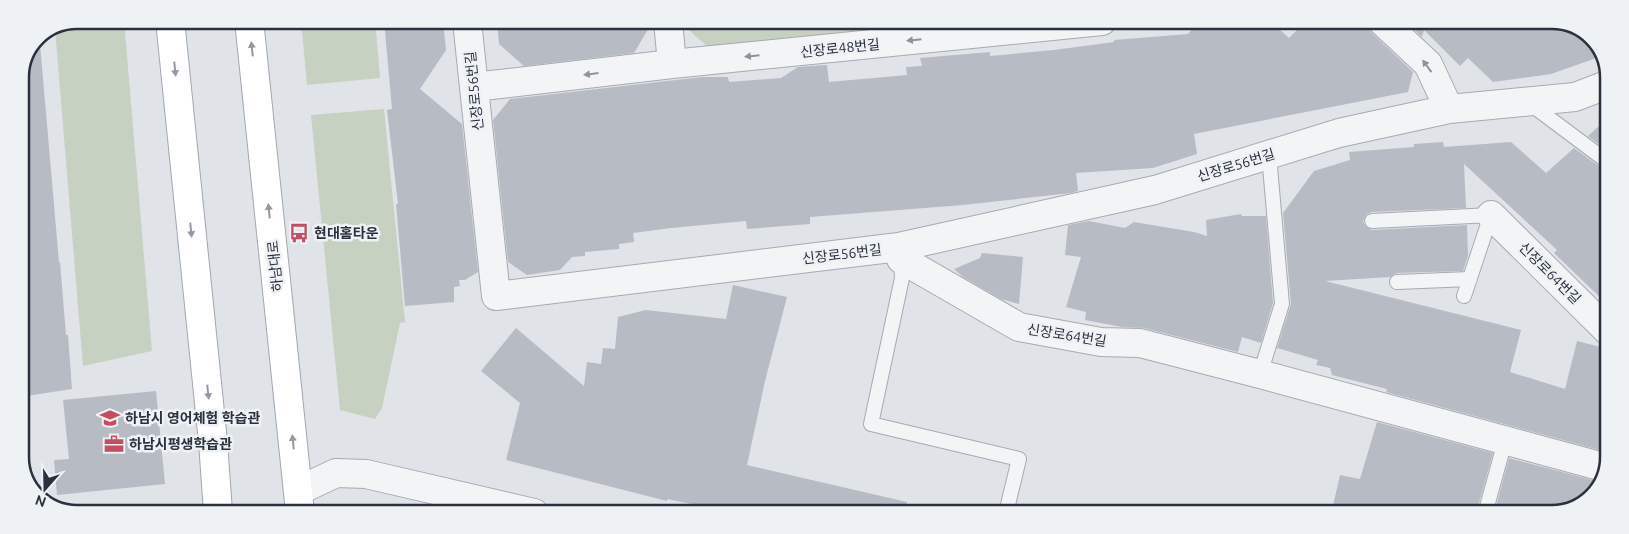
<svg xmlns="http://www.w3.org/2000/svg" width="1629" height="534" viewBox="0 0 1629 534" font-family="Ubuntu,'Noto Sans KR',sans-serif">
<style>
.green{fill:#c6d1c2}
.building{fill:#b7bcc4}
.lines{fill:none;stroke-linecap:round;stroke-linejoin:round}
.lane-casing{stroke:#a6aab2;stroke-width:16}
.street-casing{stroke:#a6aab2;stroke-width:30}
.primary-casing{stroke:#a0a8b2;stroke-width:30}
.lane{stroke:#f2f4f6;stroke-width:14}
.street{stroke:#f2f4f6;stroke-width:28}
.primary{stroke:#fff;stroke-width:28}
.oneway{fill:#8e929a}
.oneway2{fill:#94989e}
.labels{text-anchor:middle;stroke-width:5;stroke-linejoin:round;paint-order:stroke}
.street-label{font-size:14px;fill:#2a313e;stroke:#eff2f5}
.poi-label{font-size:14px;font-weight:bold;fill:#2a313e;stroke:#eff2f5;text-anchor:start}
.rim{fill:none;stroke:#2a313e;stroke-width:2.5}
</style>
<rect width="100%" height="100%" fill="#e0e3e8"/>
<!-- green -->
<path class="green" d="M76,20H124L152,351L83,366L55,29Z
M301,20H375L380,78L307,85Z
M688,21H968L708,47L689,30Z
M384,109L405,322L400,323L382,408L375,419L340,410L311,115Z"/>
<!-- building -->
<path class="building" d="M384,20H443L446,50L420,89L462,124L478,272L465,280H459L460,286L454,287V302L405,306L396,204H398L387,110L392,109Z
M497,21H653L634,53L524,66L499,44Z
M1198,22H1271L1289,38L1305,22H1368V27L1372,33L1413,72L1408,92L1194,134L1197,154L1153,168L1076,173L1078,191L1071,193L963,205L810,217V224L747,229L746,221L671,228L633,233L634,242L619,244V249L585,252V256L572,257L560,270L527,275L508,262L493,120L510,99L702,77H728L729,82L781,78L798,67L827,65L829,82L907,75L906,67L922,66L920,58L990,52V56L1054,50L1114,42V40L1188,34Z
M1406,22H1567L1597,42L1602,56L1551,74L1493,82L1468,58L1460,66L1424,30L1422,37Z
M34,44H40L59,262H60L66,335H68L72,389L20,397V76Z
M1609,117L1608,151L1588,136Z
M1443,142L1444,147L1511,142L1546,173L1574,148L1603,169L1608,171V305L1554,253L1557,250L1464,164L1466,208L1372,212L1367,214L1363,221L1365,226L1372,230L1467,225L1468,256L1463,271L1397,273L1390,277L1325,281L1521,330L1510,372L1565,389L1577,341L1608,349L1607,452L1386,392L1387,389L1332,375L1330,368L1316,365L1318,360L1277,348L1291,304L1283,213L1314,171L1350,160L1349,152L1414,147V144Z
M1241,214L1242,216H1266L1273,303L1261,343L1242,337L1238,352L1144,328L1122,327L1085,320L1086,312L1066,307L1081,257L1065,255L1068,225L1089,221L1125,228L1134,222L1194,232L1207,236L1206,220Z
M982,253L1023,257L1019,304L1001,299L963,277L954,269L980,258Z
M733,285L787,297L765,381L747,465L907,502L906,513H736L667,499V501L506,460L520,403L481,371L516,328L584,386L587,362L601,364L603,348L615,349L618,317L646,310L726,319Z
M156,391L165,484L57,495L54,460L69,459L63,400Z
M1377,422L1493,453L1476,514H1331L1340,475L1360,479Z
M1509,458L1600,482L1587,502L1553,514H1494Z"/>
<g class="lines">
<defs>
<path id="lane" d="M1529,103L1608,162
M1372,221L1491,215L1464,296
M901,259L902,278L871,424L1019,459L1006,513
M1397,282L1470,279
M1260,374L1282,304L1269,155
M1485,514L1505,441"/>
<path id="street" d="M467,21L496,296L899,247L1155,190L1339,133L1449,109L1575,97L1609,84
M668,21L672,64
M1383,22L1428,64L1449,109
M474,87L672,64L1102,21
M1491,215L1608,331
M899,247L901,259L1019,327L1101,342L1140,343L1260,374L1607,468
M298,491L336,473L366,474L534,513"/>
<path id="primary" d="M170,20L213,442L218,512
M249,20L300,512"/>
</defs>
<!-- lane casing -->
<use href="#lane" class="lane-casing"/>
<!-- street casing -->
<use href="#street" class="street-casing"/>
<!-- primary casing -->
<use href="#primary" class="primary-casing"/>
<!-- lane -->
<use href="#lane" class="lane"/>
<!-- street -->
<use href="#street" class="street"/>
<!-- primary -->
<use href="#primary" class="primary"/>
</g>
<!-- one-way arrows -->
<defs><path id="oneway-solid" d="M-6-.8H1V-3.2L6.5 0L1 3.2V.8H-6Z" transform="scale(1.25)"/></defs>
<g class="oneway">
<use href="#oneway-solid" transform="translate(914 40) rotate(174)"/>
<use href="#oneway-solid" transform="translate(752 56) rotate(174)"/>
<use href="#oneway-solid" transform="translate(1427 66) rotate(-126)"/>
<use href="#oneway-solid" transform="translate(591 74) rotate(173)"/>
</g>
<g class="oneway2">
<use href="#oneway-solid" transform="translate(252 49) rotate(-96)"/>
<use href="#oneway-solid" transform="translate(175 69) rotate(84)"/>
<use href="#oneway-solid" transform="translate(269 211) rotate(-96)"/>
<use href="#oneway-solid" transform="translate(191 230) rotate(84)"/>
<use href="#oneway-solid" transform="translate(208 392) rotate(84)"/>
<use href="#oneway-solid" transform="translate(293 442) rotate(-96)"/>
</g>
<!-- icons -->
<defs>
<symbol id="bus-bare" viewBox="-9 -9 18 18"><path d="M-5-6H5V4H4V6H2V4H-2V6H-4V4H-5ZM-3.5-4V0h7V-4ZM-3.5 1.2v1.5H-2V1.2ZM2 1.2v1.5H3.5V1.2Z" fill="#c34e62" stroke="#eff2f5" stroke-width="2.5" paint-order="stroke"/></symbol>
<symbol id="school-bare" viewBox="-9 -9 18 18"><path d="M0-5L7-2L0 1L-7-2ZM-4 1L0 2.5L4 1V4Q0 6-4 4Z" fill="#c34e62" stroke="#eff2f5" stroke-width="2.5" paint-order="stroke"/></symbol>
<symbol id="office-bare" viewBox="-9 -9 18 18"><path d="M-6-3h4V-5.5h4V-3h4V5H-6ZM-1-4.5V-3h2v-1.5ZM-6 0V1H6V0Z" fill="#c34e62" stroke="#eff2f5" stroke-width="2.5" paint-order="stroke"/></symbol>
</defs>
<g fill-rule="evenodd">
<use href="#bus-bare" x="285" y="219" width="28" height="28"/>
<use href="#school-bare" x="96" y="404" width="28" height="28"/>
<use href="#office-bare" x="100" y="430" width="28" height="28"/>
</g>
<g class="labels">
<!-- street labels -->
<g class="street-label">
<text transform="translate(840 48) rotate(-6)" y="5">신장로48번길</text>
<text transform="translate(474 91) rotate(-96)" y="5">신장로56번길</text>
<text transform="translate(1236 165) rotate(-17)" y="5">신장로56번길</text>
<text transform="translate(842 254) rotate(-7)" y="5">신장로56번길</text>
<text transform="translate(275 266) rotate(-96)" y="5">하남대로</text>
<text transform="translate(1550 273) rotate(45)" y="5">신장로64번길</text>
<text transform="translate(1067 335) rotate(9)" y="5">신장로64번길</text>
</g>
<!-- poi labels -->
<g class="poi-label">
<text x="314" y="238">현대홈타운</text>
<text x="125" y="423">하남시 영어체험 학습관</text>
<text x="129" y="449">하남시평생학습관</text>
</g>
</g>
<!-- crop -->
<path d="M0 0H1629V534H0ZM77 29H1552A48 48 0 0 1 1600 77V457A48 48 0 0 1 1552 505H77A48 48 0 0 1 29 457V77A48 48 0 0 1 77 29Z" fill="#eff2f5" fill-rule="evenodd"/>
<path class="rim" d="M77 29H1552A48 48 0 0 1 1600 77V457A48 48 0 0 1 1552 505H77A48 48 0 0 1 29 457V77A48 48 0 0 1 77 29Z"/>
<!-- north arrow -->
<g transform="translate(45 489) rotate(200)" stroke="#eff2f5" stroke-width="4" paint-order="stroke">
<path d="M0-4L9 19L0 12L-9 19Z" fill="#2a313e"/>
<text y="-8" font-size="14" font-weight="bold" text-anchor="middle" fill="#2a313e">N</text>
</g>
</svg>
